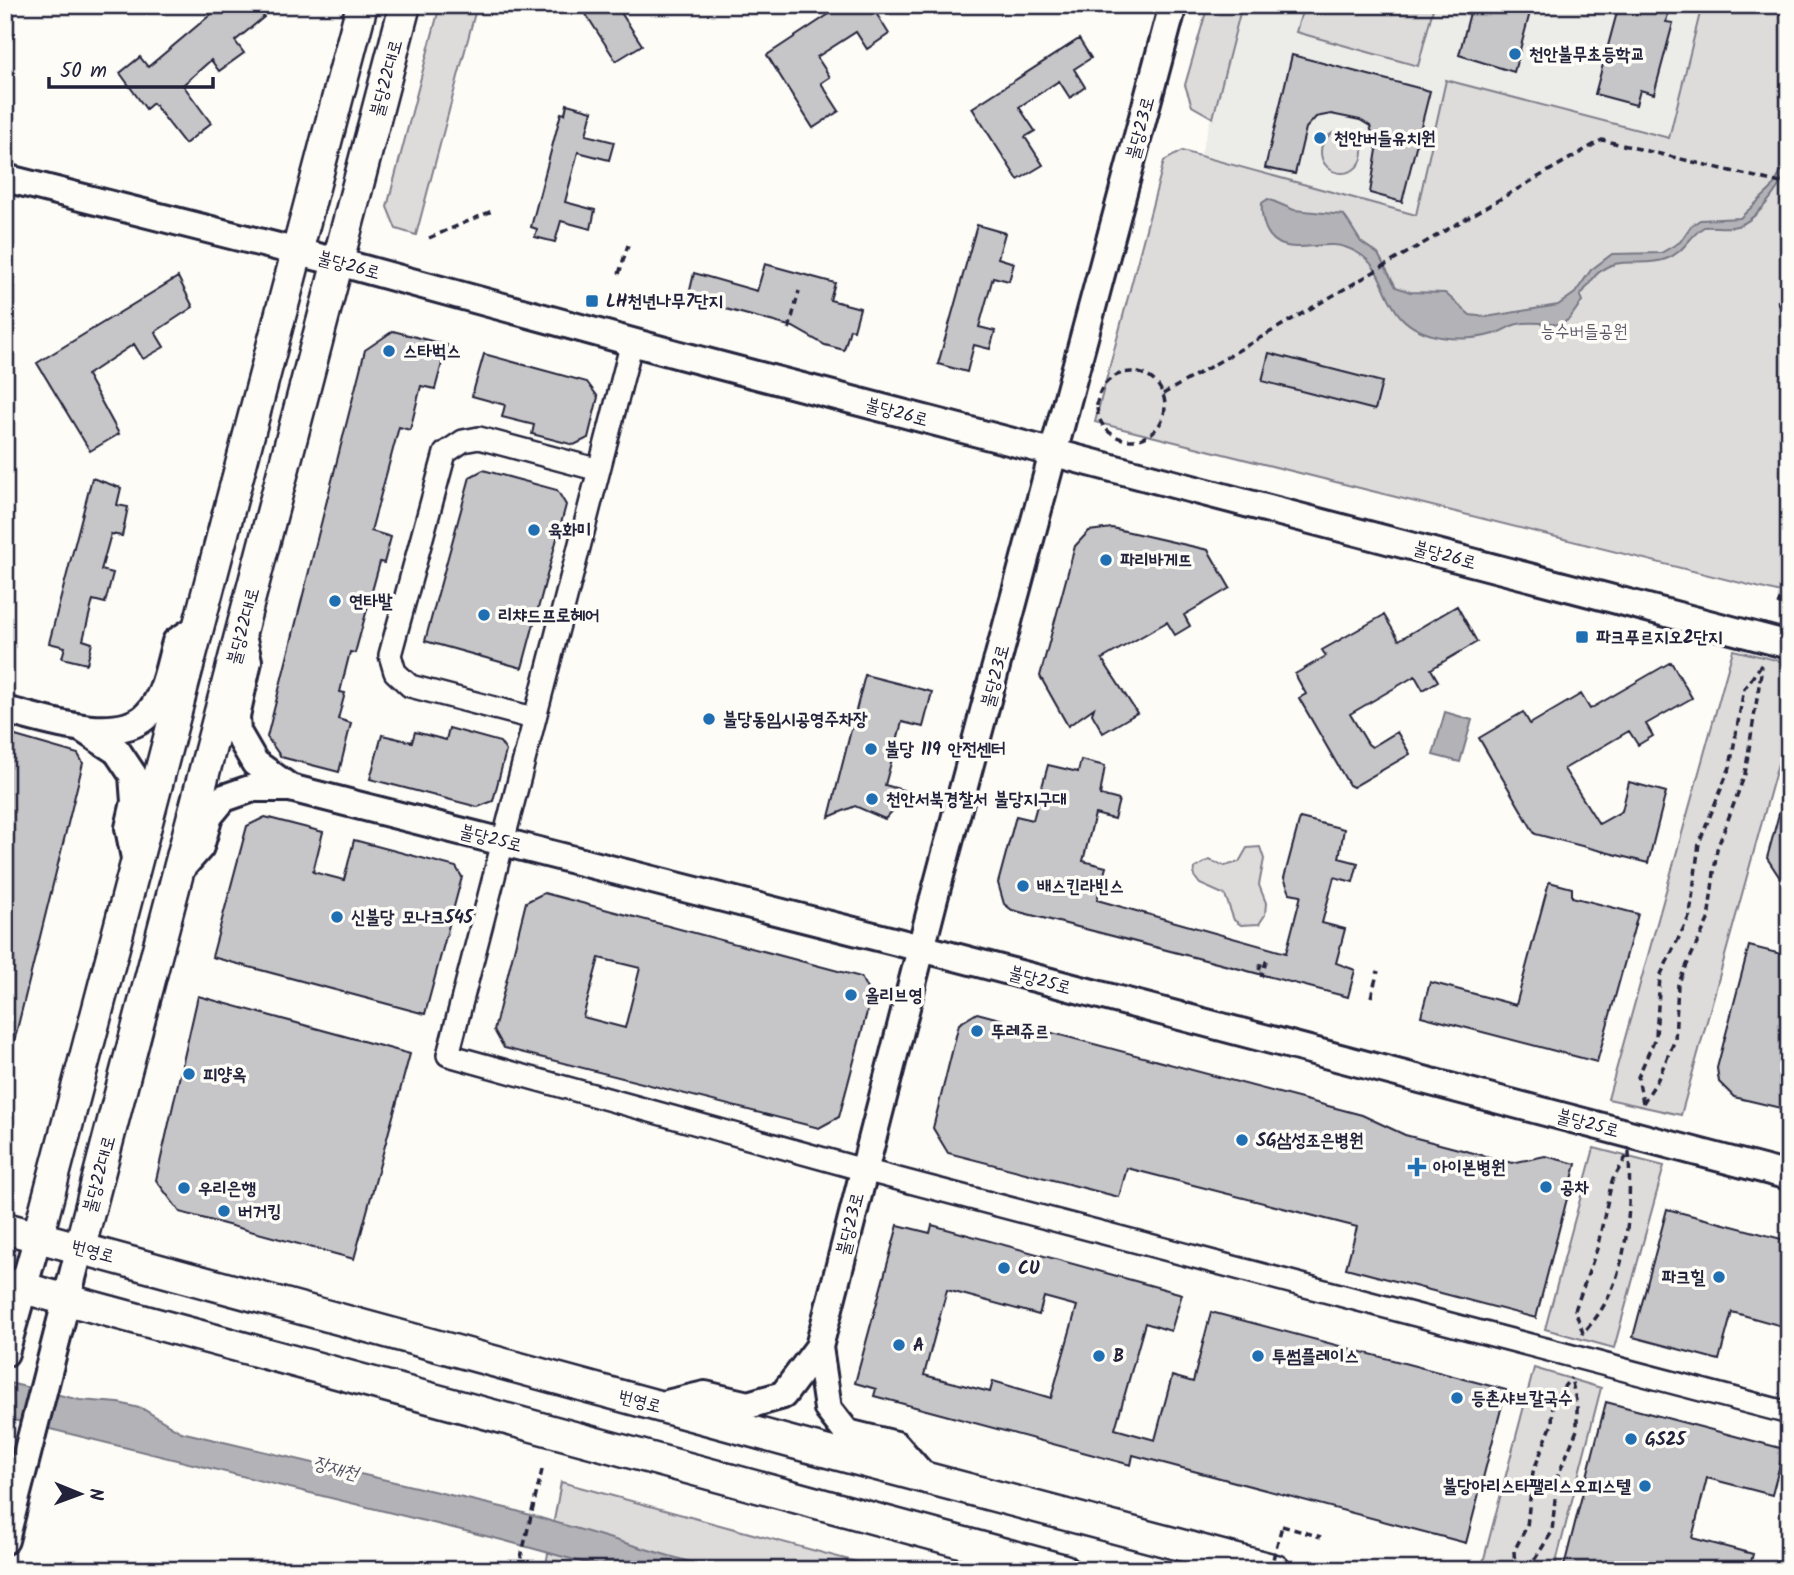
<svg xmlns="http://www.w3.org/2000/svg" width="1794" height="1575" viewBox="0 0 1794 1575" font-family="Kalam,'Poor Story',sans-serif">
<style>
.built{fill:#ecece9}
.green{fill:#dddcdb;stroke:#807f8b;stroke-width:2}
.water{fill:#b2b2b7;stroke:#787885;stroke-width:2}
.building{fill:#c6c6c8;stroke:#22223b;stroke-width:2;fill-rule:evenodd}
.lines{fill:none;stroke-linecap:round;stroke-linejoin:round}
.minor-casing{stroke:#22223b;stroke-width:26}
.tertiary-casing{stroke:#22223b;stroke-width:32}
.secondary-casing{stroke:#22223b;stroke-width:35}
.path{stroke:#22223b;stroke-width:3.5;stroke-dasharray:7 5;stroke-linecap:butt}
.minor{stroke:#fdfcf7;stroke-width:21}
.tertiary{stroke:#fdfcf7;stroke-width:26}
.secondary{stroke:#fdfcf7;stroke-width:30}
.path-bridge{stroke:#22223b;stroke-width:3.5;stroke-dasharray:7 5;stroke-linecap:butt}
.poi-dot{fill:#1f6fb2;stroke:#fdfcf7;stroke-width:2.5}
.labels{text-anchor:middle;stroke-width:7;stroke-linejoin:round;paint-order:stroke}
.poi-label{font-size:18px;font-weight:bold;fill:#22223b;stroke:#fdfcf7;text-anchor:start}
.street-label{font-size:18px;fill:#22223b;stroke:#fdfcf7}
.park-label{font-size:18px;fill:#5a5a6b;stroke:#fdfcf7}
.water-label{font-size:19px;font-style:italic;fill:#545466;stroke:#fdfcf7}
</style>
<rect width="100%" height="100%" fill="#fdfcf7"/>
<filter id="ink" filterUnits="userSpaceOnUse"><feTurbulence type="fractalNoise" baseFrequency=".0143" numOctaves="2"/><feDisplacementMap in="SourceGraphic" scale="14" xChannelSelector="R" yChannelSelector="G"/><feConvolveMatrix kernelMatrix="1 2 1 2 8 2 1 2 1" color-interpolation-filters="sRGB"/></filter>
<g filter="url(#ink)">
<!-- built -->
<path class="built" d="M1242,5H1702L1669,138L1446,80L1416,215L1200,157Z"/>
<!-- green -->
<path class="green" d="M440,5H477L416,235L396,229L387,207Z
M1208,5H1242L1213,118L1192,106L1185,85Z
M1304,5H1434L1418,66L1296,32Z
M1702,5H1789V595L1095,422L1164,161L1182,151L1416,215L1446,80L1669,138Z
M1321 152a21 21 0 1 1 42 0a21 21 0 1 1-42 0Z
M1733,650L1789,663V724L1681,1115L1608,1099Z
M1260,847L1264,859L1259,885L1266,903L1265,915L1259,924L1241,925L1234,920L1225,895L1200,884L1194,876L1195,868L1209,860L1225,866L1239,862L1247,848Z
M1594,1148L1664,1166L1614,1348L1545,1329Z
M1534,1368L1601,1388L1554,1570H1481Z
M561,1482L886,1570H545Z"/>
<!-- water -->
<path class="water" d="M1789,159C1789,179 1757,221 1737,226C1727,229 1714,226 1704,227C1689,236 1684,253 1666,259C1642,268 1617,254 1597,274C1591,280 1586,289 1580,296L1582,301L1570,318L1561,325C1547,324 1532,321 1518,324C1511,325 1505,330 1499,332C1482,339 1458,340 1441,337C1376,325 1394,273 1358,253C1351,249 1341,245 1333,245C1309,244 1279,257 1266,229C1262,219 1261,213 1262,203L1268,199L1294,210L1344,215L1361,242L1378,254L1396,287L1410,292L1445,293L1470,315L1486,317L1558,305L1575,293L1591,270L1612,254L1661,253L1680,242L1691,226L1700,220L1740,218L1771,189Z
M1445,712L1472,720L1460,762L1433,755Z
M5,1382L80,1400L119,1403L143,1409L181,1432L510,1509L717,1570H611L502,1540L5,1418Z"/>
<!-- building -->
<path class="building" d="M222,5H256L264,17L235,41L244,53L219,71L211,60L183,85L211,123L185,144L153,103L146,109L120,73L140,57L148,67Z
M580,5H616L642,45L616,61Z
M843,5H871L889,34L867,49L856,32L817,57L830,77L821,83L839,111L813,128L767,55Z
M1472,5H1532L1514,72L1459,55Z
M1619,5H1670L1666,22L1673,23L1654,94L1640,90L1636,105L1595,94Z
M1079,39L1091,58L1074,69L1085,87L1070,98L1059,81L1019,107L1035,131L1025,137L1043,165L1018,180L972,108Z
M1292,55L1430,91L1402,202L1370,193L1377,150L1370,126L1360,120L1331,114L1316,117L1306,128L1295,174L1265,168Z
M567,104L592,111L586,135L614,142L609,160L578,152L565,202L595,210L591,229L561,221L555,242L535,237L537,229L531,227L561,113L565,114Z
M977,225L1005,233L998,258L1014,263L1009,281L993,277L979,327L995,331L990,349L974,345L967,372L938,364Z
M765,264L835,283L830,300L860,308L854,330L850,329L844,350L825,345L793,327L688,299L694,273L757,291Z
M178,277L193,307L155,332L164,347L143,359L134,344L87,375L119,434L90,451L37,363Z
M393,331L447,345L435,389L421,386L410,430L399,427L371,531L391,537L384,563L380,562L355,653L350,652L340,692L345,693L338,719L351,723L339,772L281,757L267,737L365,350Z
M1269,353L1382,382L1375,410L1262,381Z
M484,354L587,382L598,397L588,438L574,445L532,434L534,425L502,417L505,405L472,396Z
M483,470L557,490L566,505L522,668L425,641L470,477Z
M92,478L121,488L117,505L128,507L122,536L111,534L101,570L113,573L105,603L93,600L83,640L92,643L87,664L62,658L65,647L49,643Z
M1112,528L1208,550L1230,588L1184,615L1190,626L1175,635L1167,622L1102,659L1137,713L1103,733L1092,714L1094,708L1068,726L1040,676L1075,546L1089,531Z
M1457,606L1477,642L1431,669L1438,681L1423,690L1415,676L1350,714L1368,744L1372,747L1397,732L1410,754L1353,787L1349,785L1299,698L1306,694L1295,674L1326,656L1322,650L1384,615L1399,640Z
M1671,662L1692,698L1646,724L1653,736L1638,745L1629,731L1564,769L1599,824L1622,811L1629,782L1666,792L1648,863L1535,834L1479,738L1523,712L1530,724L1581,694L1590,709Z
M865,675L932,692L923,727L902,722L885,785L910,792L885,819L855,806L829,817Z
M449,728L500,742L506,751L493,801L478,807L370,779L382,735L412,742L415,732L446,740Z
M5,733L78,754L83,763L11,1054L5,1053Z
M1081,760L1105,766L1100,795L1119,800L1114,819L1095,814L1083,861L1106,867L1097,900L1286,953L1301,895L1290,893L1284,878L1300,818L1344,829L1339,858L1358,863L1353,882L1334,877L1322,923L1345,929L1336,963L1355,970L1348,997L1012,910L1004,904L998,883L1016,816L1033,820L1048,765L1078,772Z
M1783,799H1789V892L1767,858Z
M265,817L323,832L313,872L344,880L354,840L456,867L462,877L425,1014L212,957L247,826Z
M1549,882L1572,888V897L1638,914L1597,1062L1421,1016L1430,982L1516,1005Z
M544,893L861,977L871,997L839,1117L819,1128L504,1048L494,1030L526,902ZM599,958L640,968L625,1028L583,1017Z
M1749,946L1789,956V1110L1734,1097L1719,1082L1717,1068Z
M198,996L410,1054L354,1259L180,1212L156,1180Z
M977,1013L1362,1115L1405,1135L1512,1163L1545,1156L1576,1164L1536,1318L1346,1268L1357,1227L1127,1168L1119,1197L948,1153L933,1128L959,1024Z
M1667,1209L1789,1241V1328L1732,1312L1719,1360L1633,1337Z
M898,1225L930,1233L932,1225L1182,1294L1171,1331L1145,1323L1115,1429L1155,1440L1172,1376L1193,1382L1211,1312L1506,1390L1466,1543L1133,1455L1131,1465L874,1396L876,1389L855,1383ZM947,1290L1039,1315L1044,1297L1077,1306L1051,1398L993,1381L990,1392L924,1375Z
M1606,1402L1784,1449L1772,1495L1707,1478L1692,1538L1753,1554L1749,1570H1563Z"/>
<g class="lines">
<defs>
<path id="minor" d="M632,342L448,1055L864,1170L1789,1413
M533,718L410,686L395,672L390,655L445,453L463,441L479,438L599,470"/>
<path id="tertiary" d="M5,178L338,262L676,354L1789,645
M242,636L248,661L236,716L237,732L255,763L290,788
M5,710C42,719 114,745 146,716C165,698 169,666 176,642L199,627
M83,729L117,751L133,775L135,802L129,828L136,863
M178,872L200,847L209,816L224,798L253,788H290L921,948L1789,1176
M5,1353L38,1236
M658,1406L705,1395L748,1405L783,1395L819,1347
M925,1478L896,1445L847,1433L828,1409L819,1347L934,898L1173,5
M5,1540L80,1247"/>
<path id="secondary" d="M5,1228L794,1443L1275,1570
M38,1236L362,5
M80,1247L405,5
M5,1283L1064,1570"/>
</defs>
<!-- minor casing -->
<use href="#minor" class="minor-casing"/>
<!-- tertiary casing -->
<use href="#tertiary" class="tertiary-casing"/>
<!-- secondary casing -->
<use href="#secondary" class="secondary-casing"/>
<!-- path -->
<path class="path" d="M429,238L492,211
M619,274L628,245
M1778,300L1789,327
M789,329L799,291
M1097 406a34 34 0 1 1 68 0a34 34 0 1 1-68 0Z
M1163,394L1602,140L1789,185
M1778,605L1789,579
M1259,970L1262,961L1266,962L1261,977
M1371,997L1378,971
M1643,1103L1638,1077L1656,1036L1660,976L1690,915L1699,843L1730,767L1744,689L1762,664
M1643,1103L1657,1081L1675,1040L1678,984L1708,920L1717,849L1745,774L1762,667
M1629,1152C1631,1216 1629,1286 1583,1333L1575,1310L1597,1249L1612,1181Z
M1282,1526L1321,1537
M518,1570L543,1466
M1515,1570L1514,1551L1527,1526L1533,1472L1552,1424L1553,1400L1571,1378
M1528,1570L1552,1532L1557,1478L1577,1430V1405L1571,1378"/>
<!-- minor -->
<use href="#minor" class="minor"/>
<!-- tertiary -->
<use href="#tertiary" class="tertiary"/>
<!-- secondary -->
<use href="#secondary" class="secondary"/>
<!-- path-bridge -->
<path class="path-bridge" d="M1270,1570L1282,1526"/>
</g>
</g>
<!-- markers -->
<g class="poi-dot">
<circle cx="1515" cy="54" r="7"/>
<circle cx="1320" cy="138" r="7"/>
<rect x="585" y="294" width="14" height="14" rx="3.5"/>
<circle cx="389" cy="351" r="7"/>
<circle cx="534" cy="530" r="7"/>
<circle cx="1106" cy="560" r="7"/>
<circle cx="335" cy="601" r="7"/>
<circle cx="484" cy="615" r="7"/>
<rect x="1575" y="630" width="14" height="14" rx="3.5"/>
<circle cx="709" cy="719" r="7"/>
<circle cx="871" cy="749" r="7"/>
<circle cx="872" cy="799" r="7"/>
<circle cx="1023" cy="886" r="7"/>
<circle cx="337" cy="917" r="7"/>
<circle cx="851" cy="995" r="7"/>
<circle cx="977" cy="1031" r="7"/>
<circle cx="189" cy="1074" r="7"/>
<circle cx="1242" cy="1140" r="7"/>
<path d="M1413.5 1156.5h7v7h7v7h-7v7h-7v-7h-7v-7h7z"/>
<circle cx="1546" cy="1187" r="7"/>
<circle cx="184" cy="1188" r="7"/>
<circle cx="224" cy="1211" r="7"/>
<circle cx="1004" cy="1268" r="7"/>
<circle cx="1719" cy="1277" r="7"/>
<circle cx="899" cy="1345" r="7"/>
<circle cx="1099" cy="1356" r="7"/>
<circle cx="1258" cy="1356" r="7"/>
<circle cx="1457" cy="1398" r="7"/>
<circle cx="1631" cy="1439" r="7"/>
<circle cx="1645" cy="1486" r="7"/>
</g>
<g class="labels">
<!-- poi labels -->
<g class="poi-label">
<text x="1529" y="60">천안불무초등학교</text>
<text x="1334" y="144">천안버들유치원</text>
<text x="606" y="307">LH천년나무7단지</text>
<text x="403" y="357">스타벅스</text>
<text x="548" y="536">육화미</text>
<text x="1120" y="566">파리바게뜨</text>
<text x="349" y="607">연타발</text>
<text x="498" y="621">리챠드프로헤어</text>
<text x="1596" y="643">파크푸르지오2단지</text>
<text x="723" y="725">불당동임시공영주차장</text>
<text x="885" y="755">불당 119 안전센터</text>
<text x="886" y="805">천안서북경찰서 불당지구대</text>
<text x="1037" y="892">배스킨라빈스</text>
<text x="351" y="923">신불당 모나크545</text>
<text x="865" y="1001">올리브영</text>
<text x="991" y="1037">뚜레쥬르</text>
<text x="203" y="1080">피양옥</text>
<text x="1256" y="1146">SG삼성조은병원</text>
<text x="1433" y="1173">아이본병원</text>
<text x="1560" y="1193">공차</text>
<text x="198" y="1194">우리은행</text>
<text x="238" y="1217">버거킹</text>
<text x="1018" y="1274">CU</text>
<text x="1705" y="1283" text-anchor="end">파크힐</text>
<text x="913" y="1351">A</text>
<text x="1113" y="1362">B</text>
<text x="1272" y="1362">투썸플레이스</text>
<text x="1471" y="1404">등촌샤브칼국수</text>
<text x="1645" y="1445">GS25</text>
<text x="1631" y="1492" text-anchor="end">불당아리스타팰리스오피스텔</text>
</g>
<!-- street labels -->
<g class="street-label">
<text transform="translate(386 78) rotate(-75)" y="6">불당22대로</text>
<text transform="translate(1140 128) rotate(-75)" y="6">불당23로</text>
<text transform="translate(349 265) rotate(15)" y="6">불당26로</text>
<text transform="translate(897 412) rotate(15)" y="6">불당26로</text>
<text transform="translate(1445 555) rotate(15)" y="6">불당26로</text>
<text transform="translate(243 626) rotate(-75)" y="6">불당22대로</text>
<text transform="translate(995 676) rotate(-75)" y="6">불당23로</text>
<text transform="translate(491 838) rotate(14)" y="6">불당25로</text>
<text transform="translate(1040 980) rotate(15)" y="6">불당25로</text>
<text transform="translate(1588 1123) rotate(15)" y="6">불당25로</text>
<text transform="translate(99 1174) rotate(-75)" y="6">불당22대로</text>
<text transform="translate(850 1224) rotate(-76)" y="6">불당23로</text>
<text transform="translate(93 1251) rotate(15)" y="6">번영로</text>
<text transform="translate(640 1401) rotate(15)" y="6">번영로</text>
</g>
<!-- park labels -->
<g class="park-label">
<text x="1584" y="337">능수버들공원</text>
</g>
<!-- water labels -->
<g class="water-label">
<text transform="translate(336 1467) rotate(15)" y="7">장재천</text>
</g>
</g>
<!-- margin -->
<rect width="1794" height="1575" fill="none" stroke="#fdfcf7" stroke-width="28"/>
<rect x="14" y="14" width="1766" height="1547" fill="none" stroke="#22223b" stroke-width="2.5" filter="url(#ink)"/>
<!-- north arrow -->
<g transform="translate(80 1494) rotate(91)" stroke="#fdfcf7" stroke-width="5" paint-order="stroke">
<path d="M0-5L12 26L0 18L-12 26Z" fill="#22223b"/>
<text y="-10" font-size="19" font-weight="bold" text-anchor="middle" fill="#22223b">N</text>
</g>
<!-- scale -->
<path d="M49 77v10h164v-10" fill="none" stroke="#22223b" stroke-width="3.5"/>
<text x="60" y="77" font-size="21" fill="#22223b" stroke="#fdfcf7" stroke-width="5" paint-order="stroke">50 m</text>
</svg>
